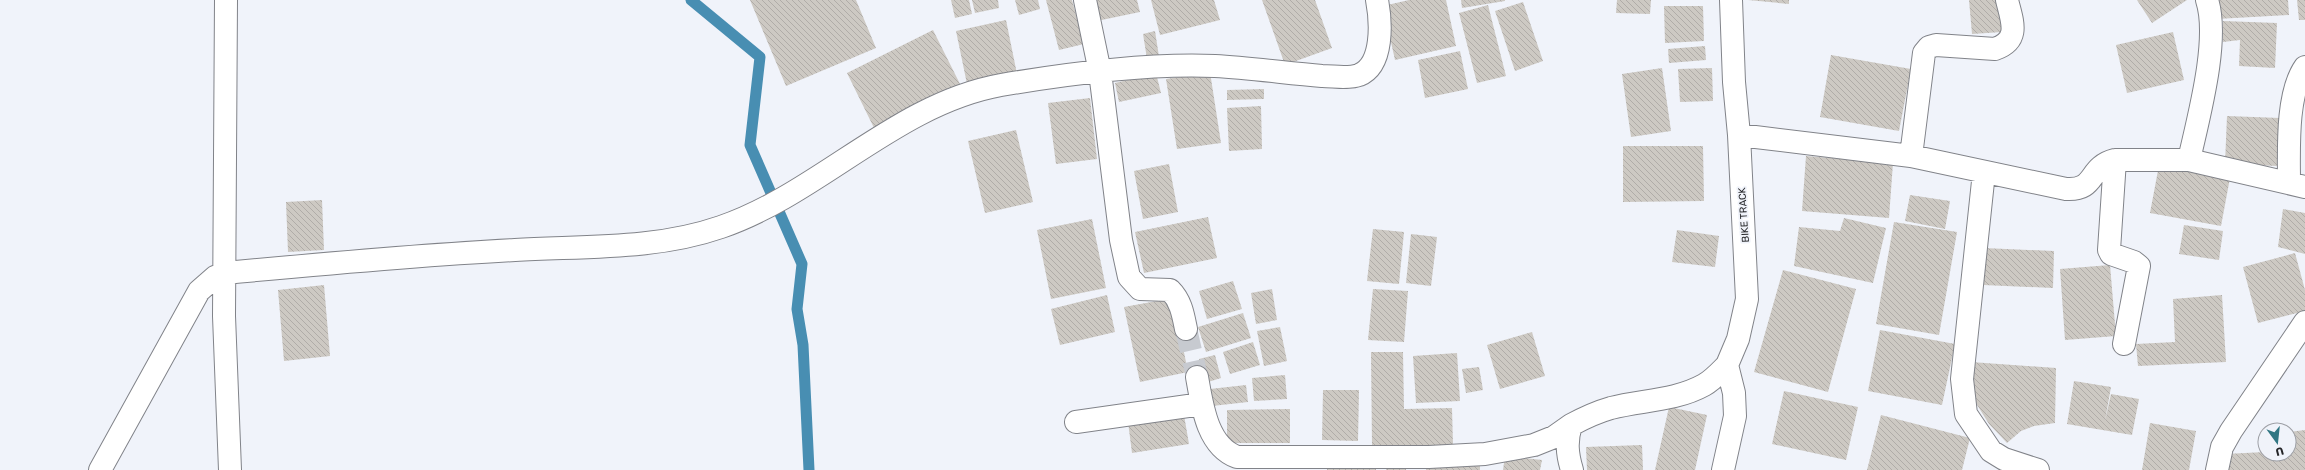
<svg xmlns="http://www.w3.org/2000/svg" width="2305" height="470" viewBox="0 0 2305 470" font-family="Rubik,sans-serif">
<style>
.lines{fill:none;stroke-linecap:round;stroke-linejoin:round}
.stream{stroke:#488eb2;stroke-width:11}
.building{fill:url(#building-back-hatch)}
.minor-tunnel{stroke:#c7cad0;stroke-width:22;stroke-dasharray:22 11;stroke-linecap:butt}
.minor-casing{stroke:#818389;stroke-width:24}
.minor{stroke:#fff;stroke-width:22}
.labels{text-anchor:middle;stroke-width:3.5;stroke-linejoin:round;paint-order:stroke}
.street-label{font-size:10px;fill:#232427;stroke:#f0f3fa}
</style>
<defs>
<pattern id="building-back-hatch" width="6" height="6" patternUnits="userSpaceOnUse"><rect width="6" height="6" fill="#cdc9c3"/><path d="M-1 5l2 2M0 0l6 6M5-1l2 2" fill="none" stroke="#b0aca8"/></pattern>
</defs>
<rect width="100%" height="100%" fill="#f0f3fa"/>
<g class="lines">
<!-- stream -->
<path class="stream" d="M691,0L760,57L750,145L802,264L797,309L803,345L809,470"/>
</g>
<!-- building -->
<path class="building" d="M750,0H856L876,48L786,86Z
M951,0H969L972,14L955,18Z
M972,0H998L999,8L975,13Z
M1015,0H1038L1040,9L1019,15Z
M1046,0H1072L1084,44L1059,50Z
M1088,0H1137L1140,12L1092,22Z
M1151,0H1214L1220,20L1160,35Z
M1262,0H1315L1332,48L1285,65Z
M1409,0H1446L1456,46L1395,60L1383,6Z
M1461,0H1505V1L1462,8Z
M1617,0H1651L1650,14L1616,13Z
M1748,0H1789V4Z
M1969,0H2000L2002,32L1972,34Z
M2137,0H2187L2152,23Z
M2216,0H2288L2289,15L2217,19Z
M2297,0H2305V20H2299Z
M1523,2L1543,61L1515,71L1495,11Z
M1488,5L1506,76L1477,83L1459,13Z
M1664,6H1703L1704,41L1665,43Z
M1006,20L1017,74L967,84L956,31Z
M2223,21L2277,23L2275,68L2239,66L2240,40L2223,42Z
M933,30L962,88L876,132L847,73Z
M1155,31L1160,63L1148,65L1143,34Z
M2173,32L2184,80L2127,93L2116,45Z
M1705,46L1706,60L1669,63L1668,49Z
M1460,51L1468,89L1425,98L1418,60Z
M1831,55L1911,69L1899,131L1820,117Z
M1662,68L1671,131L1631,137L1622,74Z
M1712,68L1713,101L1680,102L1678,69Z
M1210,72L1221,143L1177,149L1166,79Z
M1156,73L1161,93L1119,102L1115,83Z
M1264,89V99L1227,100V90Z
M1090,98L1097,159L1056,164L1048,103Z
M1261,106L1262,149L1229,151L1227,108Z
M2227,116L2280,118L2277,166L2225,164Z
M1016,130L1033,202L985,213L968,141Z
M1623,146H1703L1704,201L1623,202Z
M1806,156L1893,163L1889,218L1802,211Z
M1169,164L1178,212L1143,219L1134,171Z
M2159,165L2230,178L2221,226L2150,213Z
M1910,195L1950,201L1945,229L1905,221Z
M322,200L324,250L288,252L286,202Z
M2283,209L2305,213V254L2278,247Z
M1208,217L1217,258L1144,273L1135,232Z
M1844,218L1886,228L1873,283L1794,266L1799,227L1840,231Z
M1092,219L1106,288L1051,299L1037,230Z
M1894,222L1957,232L1939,335L1876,324Z
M2184,225L2223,231L2219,260L2179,254Z
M1373,229L1404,232L1399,284L1367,281Z
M1677,230L1719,236L1715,267L1672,262Z
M1411,234L1437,237L1431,286L1406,283Z
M1984,248L2054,251L2053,288L1983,285Z
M2295,253L2305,290V311L2258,323L2243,267Z
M2110,265L2116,336L2065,340L2060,269Z
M1783,270L1856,289L1828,392L1754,372Z
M1233,281L1242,309L1207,319L1199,291Z
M324,285L330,356L284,361L278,290Z
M1272,289L1277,320L1256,324L1251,293Z
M1373,289L1408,291L1404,342L1368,340Z
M1107,295L1115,332L1060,345L1051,309Z
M2222,295L2226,362L2138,366L2136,344L2175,342L2173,299Z
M1173,298L1188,372L1140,382L1124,307Z
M1243,313L1251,338L1206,352L1198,327Z
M1280,327L1287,361L1264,366L1257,331Z
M1880,330L1955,344L1942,405L1868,391Z
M1532,332L1545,376L1500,389L1487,345Z
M1253,342L1260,365L1230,374L1223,352Z
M1371,352H1403L1404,409L1452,408L1453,445L1372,447Z
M1457,353L1460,401L1416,403L1413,356Z
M1215,355L1221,378L1205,383L1199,359Z
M1971,362L2056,368L2055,423L2034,426L2021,431L2007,443L1989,424L1974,400Z
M1479,367L1483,390L1466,393L1462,369Z
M1285,375L1287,399L1254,401L1252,378Z
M2074,381L2111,387L2105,421L2111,394L2139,399L2132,435L2067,424Z
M1246,385L1248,402L1212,406L1210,389Z
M1323,390H1359L1358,441L1322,440Z
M1784,391L1858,407L1846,460L1772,444Z
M1669,407L1707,415L1695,470H1655Z
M1290,409V443H1227V410Z
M1184,415L1189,444L1132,453L1128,422Z
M1881,415L1970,438L1962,470H1867Z
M2150,423L2196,431L2189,470H2142Z
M2305,430V470H2223L2225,454L2265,452V454H2289V432Z
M1642,445L1643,470H1587L1586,447Z
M1505,456L1542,460L1540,470H1503Z
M1328,459L1376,460V470H1327Z
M1480,459V470H1426V460Z
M1387,460H1407L1406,470H1386Z"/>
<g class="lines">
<!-- minor-tunnel -->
<path class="minor-tunnel" d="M1186,329L1197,377"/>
<defs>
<path id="minor" d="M226,0L224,316L230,470
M1085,0L1100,72L1121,240L1129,277L1140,289L1170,290C1181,301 1183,314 1186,329
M1739,135L1911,156L2066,189C2097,191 2087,167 2115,160H2189L2305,187
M1911,156L1924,53L1929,47L1936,45L1995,49C2021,40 2012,21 2007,0
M2115,160L2109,250L2111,254L2134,262L2139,266L2124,344
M2189,160C2198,119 2220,40 2207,0
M1984,172L1962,379L1966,414L1991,451L2004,459L2038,470
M2289,182C2289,151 2286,94 2305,67
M1197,377C1202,405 1207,446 1237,457H1429L1485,454L1534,445L1554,437L1571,425
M1076,422L1202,404
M100,470L199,291L215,277L225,273C321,264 418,255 515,250C583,246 655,250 721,227C820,193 896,104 1001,85C1066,74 1149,63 1215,66C1251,68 1286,73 1322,76C1334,76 1348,79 1359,75C1384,65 1381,21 1377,0
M1572,470C1567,454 1566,441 1571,425C1584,418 1597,412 1611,408C1642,400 1675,401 1704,385C1713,380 1720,372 1727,365
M1723,470L1735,416L1734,393L1727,365L1738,339L1747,299L1739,135L1734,82L1731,0
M2217,470L2222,447L2231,431L2305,322"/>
</defs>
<!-- minor casing -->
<use href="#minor" class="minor-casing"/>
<!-- minor -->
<use href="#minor" class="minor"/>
</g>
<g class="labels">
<!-- street labels -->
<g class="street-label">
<text transform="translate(1743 215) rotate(-94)" y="4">BIKE TRACK</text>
</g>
</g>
<!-- north arrow -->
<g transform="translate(2277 442) rotate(165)"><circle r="19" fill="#f0f3fa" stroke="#9ea0a6"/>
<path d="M0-3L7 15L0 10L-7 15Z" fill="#307683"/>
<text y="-6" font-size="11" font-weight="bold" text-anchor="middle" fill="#232427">U</text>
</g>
</svg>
